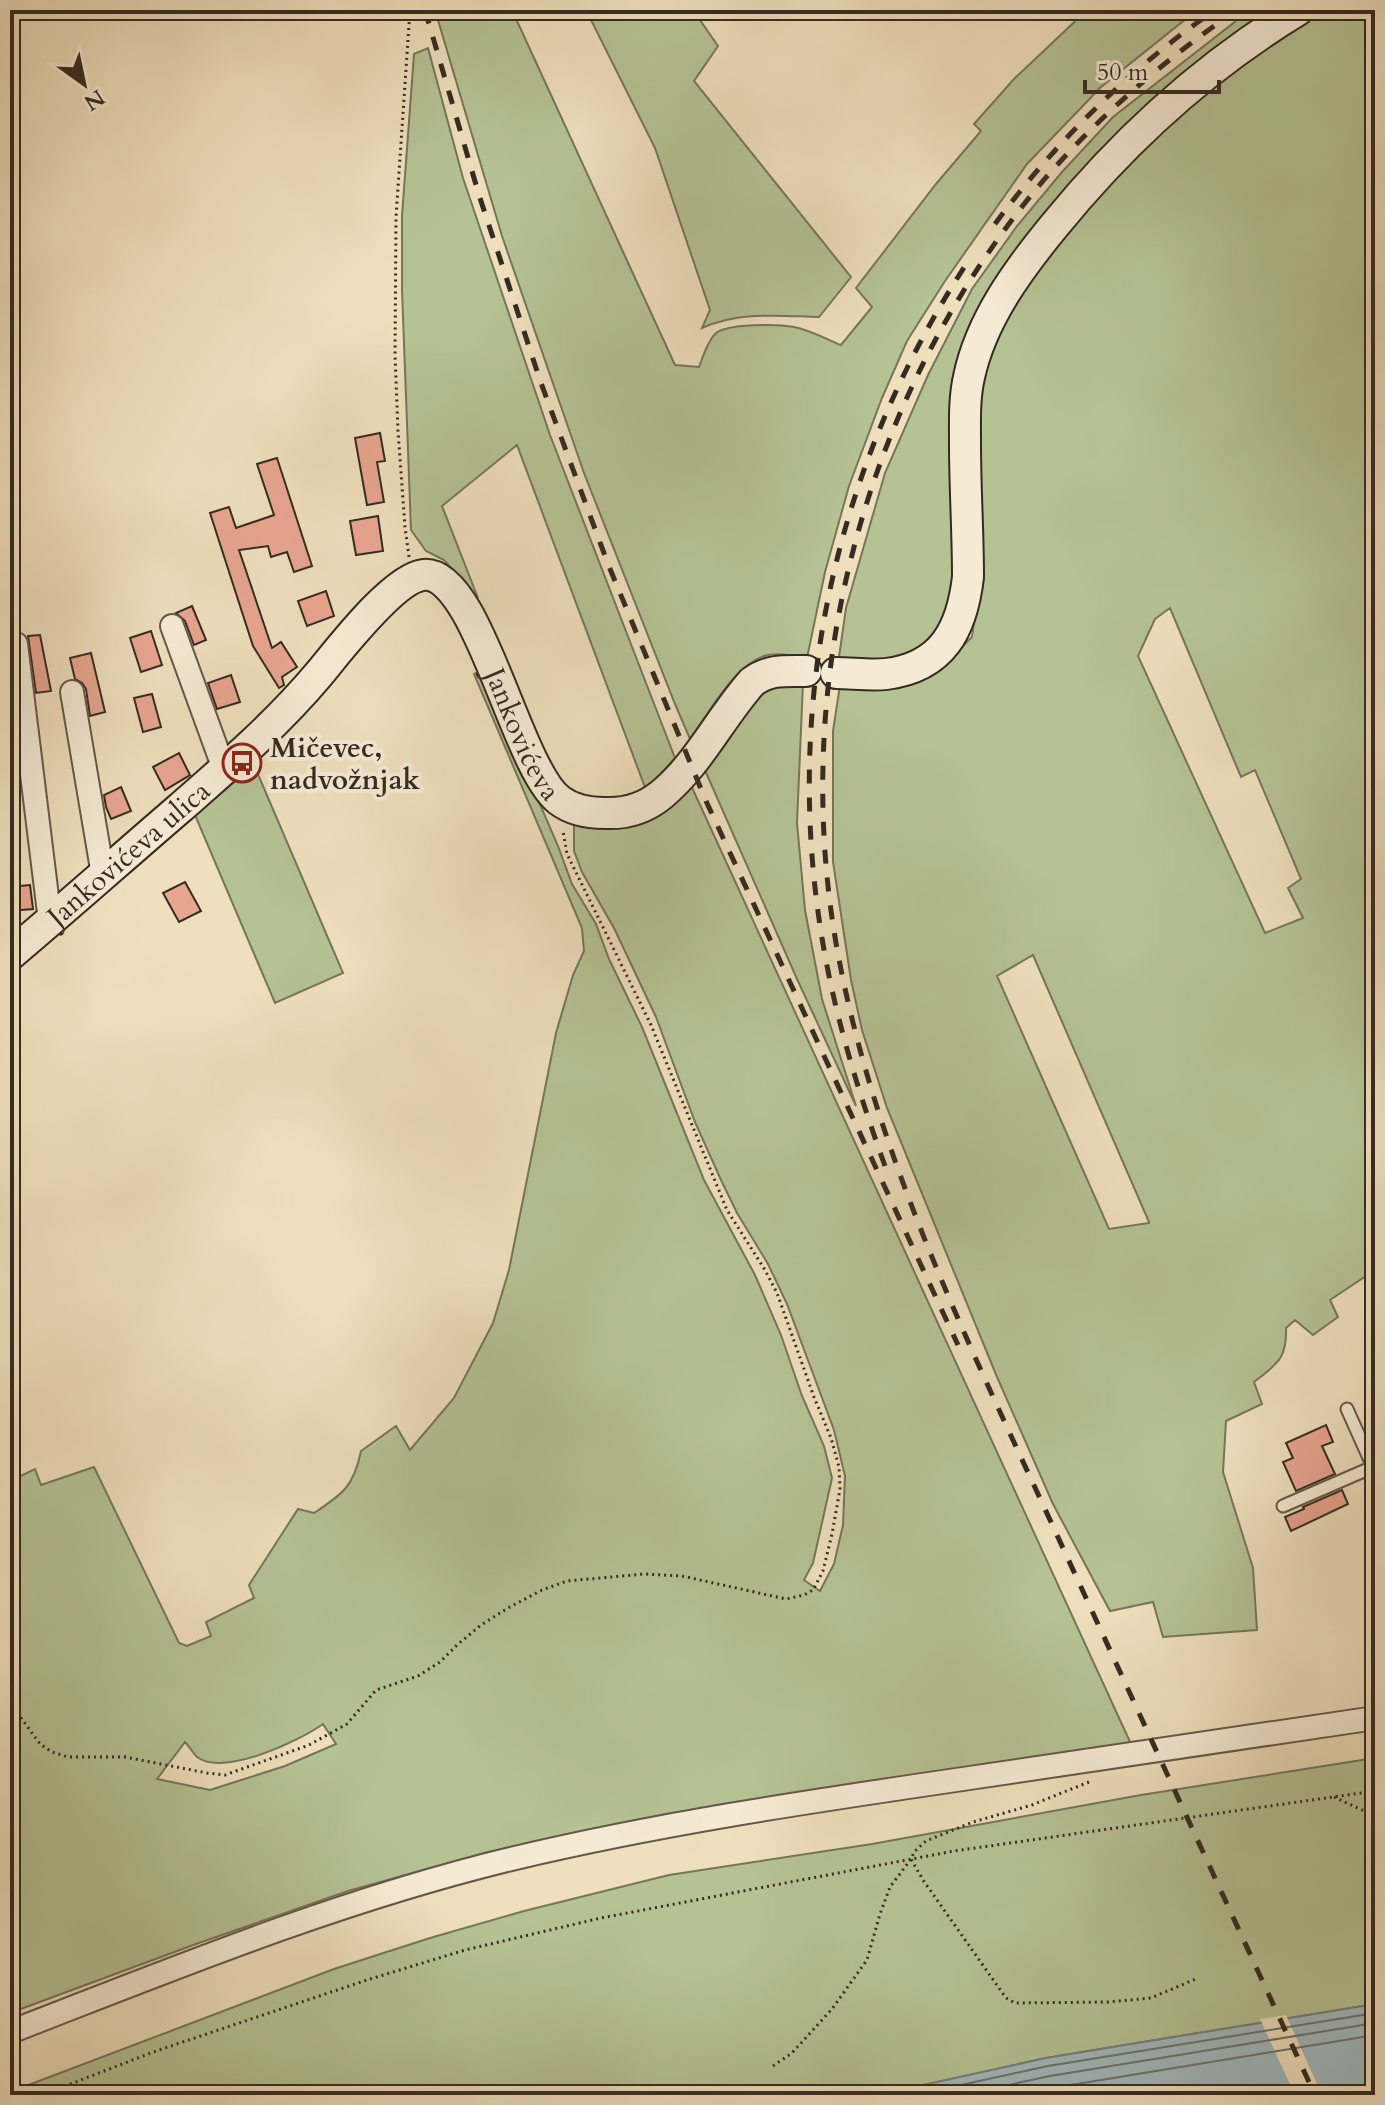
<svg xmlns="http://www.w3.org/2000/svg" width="1385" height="2105" viewBox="0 0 1385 2105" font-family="Cardo,serif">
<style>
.green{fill:#b5c294;stroke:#75765b;stroke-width:2;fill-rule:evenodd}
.water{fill:#a0b9bd;stroke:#75807f;stroke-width:2}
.pier{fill:#efdfbd}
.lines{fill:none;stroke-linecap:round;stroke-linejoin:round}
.shore{stroke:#6a7270;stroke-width:2}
.building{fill:#e8a590;stroke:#352b22;stroke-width:2}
.lane-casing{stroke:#645849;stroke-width:15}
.street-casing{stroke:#645849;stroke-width:26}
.secondary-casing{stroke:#352b22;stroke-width:34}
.path{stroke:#352b22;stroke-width:3;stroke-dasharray:2 4;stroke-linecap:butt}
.lane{stroke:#f5ead4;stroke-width:11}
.street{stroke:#f5ead4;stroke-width:22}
.secondary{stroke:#f5ead4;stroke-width:30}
.rail{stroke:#352b22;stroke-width:5;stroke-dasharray:14 14;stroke-linecap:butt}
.labels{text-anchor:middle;stroke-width:8;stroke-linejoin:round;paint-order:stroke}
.street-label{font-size:28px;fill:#352b22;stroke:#f5ead4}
.poi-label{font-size:28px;font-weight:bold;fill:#352b22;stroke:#f5ead4;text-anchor:start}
</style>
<rect width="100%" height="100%" fill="#efdfbd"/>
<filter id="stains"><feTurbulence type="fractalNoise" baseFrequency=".0025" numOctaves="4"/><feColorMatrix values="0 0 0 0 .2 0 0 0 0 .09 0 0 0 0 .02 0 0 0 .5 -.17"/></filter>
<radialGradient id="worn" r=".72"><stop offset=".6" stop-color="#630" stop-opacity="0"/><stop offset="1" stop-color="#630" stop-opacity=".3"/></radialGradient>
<!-- green -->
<path class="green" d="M435,10H512L675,365L699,367C703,357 707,342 715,334C726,323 779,324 794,327C810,330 826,339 841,345L872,307L856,288L936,184L981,131L974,124L1014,79L1087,10H1197L1101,87L1027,164L945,281L907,341L882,398L849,486L825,572L807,658C794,656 777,652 764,656C733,667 709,713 690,739L675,704L584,473L502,236Z
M586,10H693L718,46L694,81L851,277L819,317C779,316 740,311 702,328L710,310L655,148Z
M1250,10H1283L1264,22L979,321L958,572L942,630L910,657L838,664L846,608L885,473L928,375L972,289L1017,226L1062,172L1113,117Z
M1320,10H1375V1270L1330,1300L1338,1317L1313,1335L1295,1320L1286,1328C1287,1359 1277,1364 1254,1382L1262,1404L1226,1421L1223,1472L1253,1568L1257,1630L1163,1637L1153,1602L1110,1611L1053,1504L997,1377L887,1108L862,1030L851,980L833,862V731L840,685L945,663L972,637L980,581L977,393L1003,319L1036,267L1116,169L1248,55ZM1170,608L1241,777L1255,770L1301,879L1288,888L1303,918L1265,933L1138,656L1155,619ZM1033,955L1149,1222V1223L1109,1229L997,976Z
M428,48L463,178L550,435L675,758L646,790L517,445L442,506L478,598L444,560L426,551L411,530L402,290V216L414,54Z
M482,670L558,846L572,884L596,924L609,959L642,1027L704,1180L755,1275L781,1335L802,1396L824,1446L832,1478L813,1563L804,1580L820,1591L834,1564L843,1525L845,1476L834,1430L787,1304L768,1264L737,1213L721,1180L695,1122L656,1017L614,928L582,872L574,851V824L606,826L689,781L1131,1744L666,1814L488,1852L348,1891L196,1944L10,2013V1481L35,1469L41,1485L94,1467L179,1643L187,1646L211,1636L206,1622L254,1598L249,1585L298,1509L314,1513C343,1494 354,1486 361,1451L396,1426L410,1450L454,1398L493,1323L509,1270L556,1033L573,975L584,951L582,928L474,674ZM323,1724L336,1744L285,1766L210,1790L157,1779L185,1742C189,1746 193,1753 197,1757C224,1777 299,1741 323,1724Z
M803,683L797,823L805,910L822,999L856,1106L797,979L704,768C722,742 747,694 778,685C785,682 795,683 803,683Z
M254,765L343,973L275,1003L195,815Z
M1375,1758V2004L1046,2058L878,2095H10V2092L334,1969L430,1938L524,1911L669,1875L872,1844L1141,1795Z"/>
<!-- water -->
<path class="water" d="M1375,2004V2095H878L1046,2058Z"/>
<!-- pier -->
<path class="pier" d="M1286,2015L1322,2095H1295L1260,2019Z"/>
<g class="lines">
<!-- shore -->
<path class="shore" d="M915,2095L1048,2066L1375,2013
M962,2095L1050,2076L1375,2023
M1018,2095L1052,2088L1375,2035"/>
</g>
<!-- building -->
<path class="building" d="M380,433L385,461L377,462L384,502L367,505L355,438Z
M277,458L312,566L294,572L287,552L271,557L268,546L239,550L272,648L281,642L297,667L282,677L284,685L279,688L253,646L210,513L229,507L236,528L274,515L257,464Z
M378,516L383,551L356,555L350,521Z
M326,591L334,616L307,626L298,601Z
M192,606L206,640L194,645L185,621L176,613Z
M151,631L162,665L141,672L130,638Z
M40,635L51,691L36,693L28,636Z
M91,653L105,712L90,716L86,689L82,683L75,679L70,658Z
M231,675L240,702L217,709L208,683Z
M152,694L161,727L143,732L134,698Z
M179,753L190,775L165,790L153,767Z
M121,787L131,811L111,819L106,807L104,795Z
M185,882L201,911L179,922L163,893Z
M30,885L33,909L10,911V887Z
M1326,1425L1333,1442L1322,1446L1335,1474L1296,1491L1283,1462L1293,1458L1286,1443Z
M1342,1490L1348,1504L1291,1531L1285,1517L1304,1509L1303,1507Z"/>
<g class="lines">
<defs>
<path id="lane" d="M1347,1409L1373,1467H1375
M1283,1506L1373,1467"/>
<path id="street" d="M172,626L224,769
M16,644L50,921
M72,692L103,875
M10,2032C175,1968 338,1901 511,1859C657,1824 806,1802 956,1780C1095,1759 1235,1739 1375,1718"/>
<g id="secondary">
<path d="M836,673C852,673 870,676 886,674C943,667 962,629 968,577C968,533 965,488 965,444C965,421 964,399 969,377C981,320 1018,270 1054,226C1124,140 1204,67 1298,10"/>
<path id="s1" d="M10,955C67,907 123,857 180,808C229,765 277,724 319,674C339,650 393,579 423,575C477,568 516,767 559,800C572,810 589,813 605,813C626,814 645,808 661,795C698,765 720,718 752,682C770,669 785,671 806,671"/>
</g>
</defs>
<!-- lane casing -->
<use href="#lane" class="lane-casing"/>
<!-- street casing -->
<use href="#street" class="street-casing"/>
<!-- secondary casing -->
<use href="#secondary" class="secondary-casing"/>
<!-- path -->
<path class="path" d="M409,557L405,527L398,431L395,355L396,217L410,10
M10,1715H19L40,1744L52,1752L68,1757H125L207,1773L225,1775L309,1745L347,1724L376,1690L418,1676L440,1662L457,1645L481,1625L508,1608L542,1590L567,1581L644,1574L682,1576L786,1599L804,1595L813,1590L823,1571L832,1534L840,1489L839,1467L831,1438L814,1397L777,1293L765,1270L727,1210L651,1025L567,854L563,831
M1089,1782L1032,1805L973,1822L926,1841L914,1852L911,1859L923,1880L1006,1998L1015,2003L1108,2002L1151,1998L1198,1978
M1334,1797L1375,1816
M773,2066L792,2053L832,2009L867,1960L880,1914L890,1887L911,1859
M42,2095L156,2051L367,1980L465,1950L601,1918L954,1851L1375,1791"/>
<!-- lane -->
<use href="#lane" class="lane"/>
<!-- street -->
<use href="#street" class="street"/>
<!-- secondary -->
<use href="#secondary" class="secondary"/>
<!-- rail -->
<path class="rail" d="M425,10L479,195L541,383L608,564L706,801L958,1345
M1237,10C1164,60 1094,120 1037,188C865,397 790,677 836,943C872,1147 965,1336 1051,1522C1139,1713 1227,1904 1315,2095
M995,224C1055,142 1131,68 1215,10
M885,1166C859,1094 836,1020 823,944C782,707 834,468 965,266"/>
</g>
<!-- icons -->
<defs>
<symbol id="bus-ring" viewBox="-11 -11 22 22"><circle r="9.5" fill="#f5ead4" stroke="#8f2418" stroke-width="1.5"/><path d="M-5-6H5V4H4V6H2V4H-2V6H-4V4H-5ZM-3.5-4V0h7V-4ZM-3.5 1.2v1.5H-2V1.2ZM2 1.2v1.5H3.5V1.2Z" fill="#8f2418"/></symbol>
</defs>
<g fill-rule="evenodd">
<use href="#bus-ring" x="220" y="741" width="44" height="44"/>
</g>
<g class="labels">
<!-- street labels -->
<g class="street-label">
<text dy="10" stroke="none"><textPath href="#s1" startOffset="758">Jankovićeva</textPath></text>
<text dy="10" stroke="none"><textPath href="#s1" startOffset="156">Jankovićeva ulica</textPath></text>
</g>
<!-- poi labels -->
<g class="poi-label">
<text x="270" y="757">Mičevec,<tspan x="270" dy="32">nadvožnjak</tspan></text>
</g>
</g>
<!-- margin -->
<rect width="1385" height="2105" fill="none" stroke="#efdfbd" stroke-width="40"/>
<rect x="12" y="12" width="1361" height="2081" fill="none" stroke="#352b22" stroke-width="4"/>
<rect x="20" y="20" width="1345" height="2065" fill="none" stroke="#352b22" stroke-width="2"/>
<!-- north arrow -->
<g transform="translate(84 84) rotate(147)" stroke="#f5ead4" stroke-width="6" paint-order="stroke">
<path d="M0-6L14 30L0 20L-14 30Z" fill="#352b22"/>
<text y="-12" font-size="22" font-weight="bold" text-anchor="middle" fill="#352b22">N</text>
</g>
<!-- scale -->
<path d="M1085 80v12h134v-12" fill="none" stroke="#352b22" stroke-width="4"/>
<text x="1097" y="80" font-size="24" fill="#352b22" stroke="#f5ead4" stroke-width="6" paint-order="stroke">50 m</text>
<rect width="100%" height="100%" filter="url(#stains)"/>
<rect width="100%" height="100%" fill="url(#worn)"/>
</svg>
